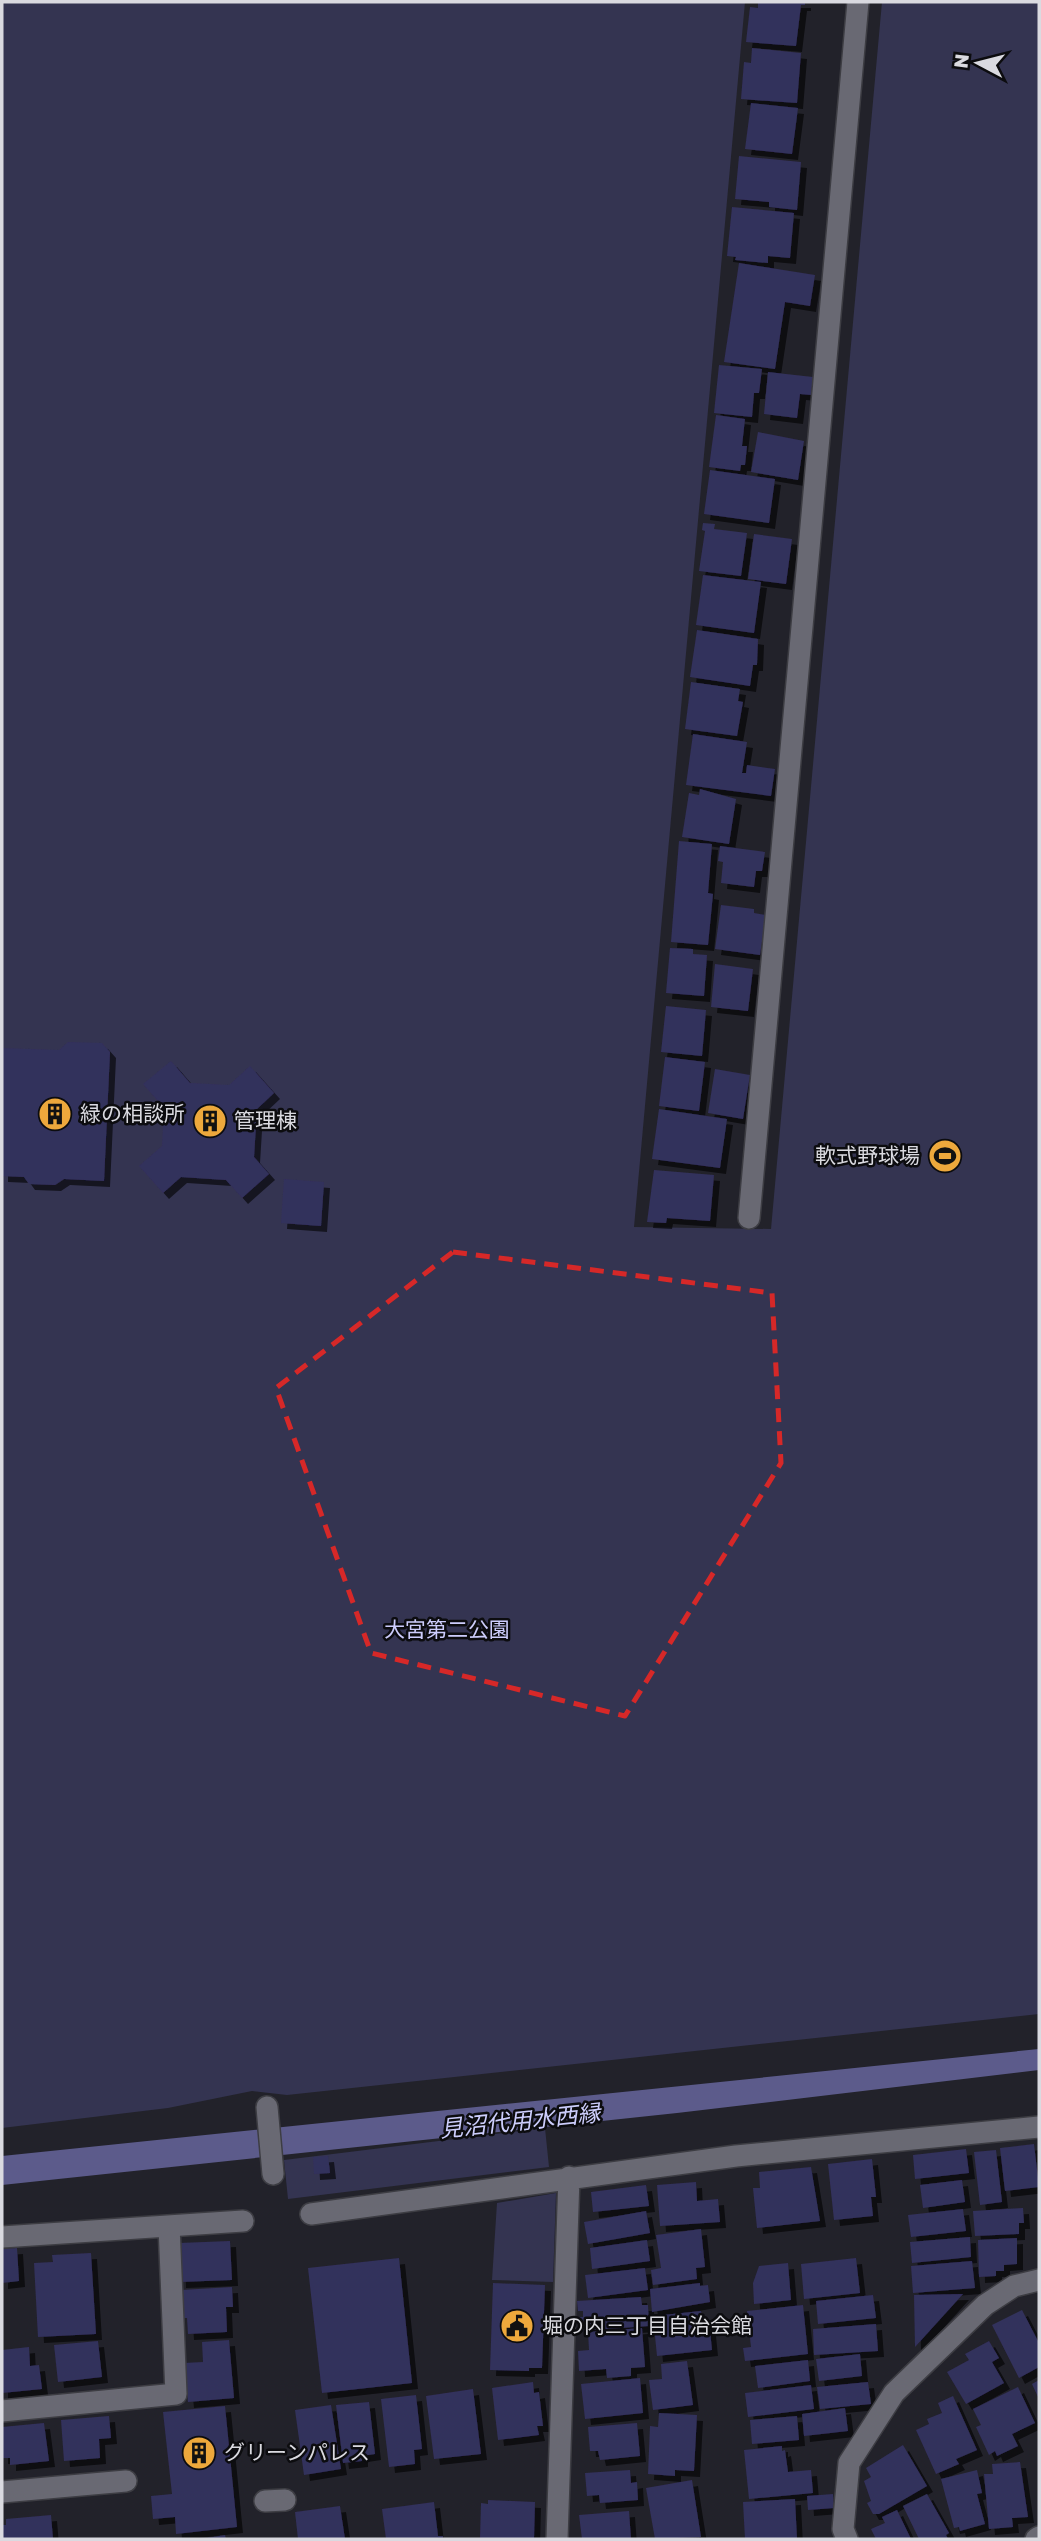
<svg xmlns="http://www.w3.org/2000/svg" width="1041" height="2541" viewBox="0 0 1041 2541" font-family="'Golos Text','Noto Sans JP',sans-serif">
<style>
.green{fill:#343451}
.water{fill:#5c5b8b}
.building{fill:#33305c;filter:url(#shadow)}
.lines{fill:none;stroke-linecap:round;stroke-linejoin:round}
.pedestrian-casing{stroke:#3d3d43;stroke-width:24}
.minor-casing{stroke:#3d3d43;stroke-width:24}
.pedestrian{stroke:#696973;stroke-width:21}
.minor{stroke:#696973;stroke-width:21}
.marked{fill:none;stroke:#d62828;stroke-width:5;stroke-dasharray:14 9;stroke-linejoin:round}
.labels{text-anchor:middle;stroke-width:5;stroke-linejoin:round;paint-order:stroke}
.poi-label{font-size:21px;fill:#dadae0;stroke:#0c0c0f;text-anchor:start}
.park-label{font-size:21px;fill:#ccccfb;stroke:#0c0c0f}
.water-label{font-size:23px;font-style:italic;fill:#cdcefd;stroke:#0c0c0f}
</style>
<defs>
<filter id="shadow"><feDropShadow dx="6" dy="6" stdDeviation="0" flood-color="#0009"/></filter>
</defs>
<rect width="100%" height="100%" fill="#22222a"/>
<!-- green -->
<path class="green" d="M2,2H745L634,1227L771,1229L882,2H1039V2014L287,2095L252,2091L168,2108L2,2128Z
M545,2128L549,2167L288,2199L284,2160Z
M556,2193L553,2282L492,2280L497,2203Z"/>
<!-- water -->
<path class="water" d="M1039,2049V2070L677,2113L2,2185V2156Z"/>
<!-- building -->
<path class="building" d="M758,2H805V5H801L796,46L746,42L750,7L758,8Z
M752,48L801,53L797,103L741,99L744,62L751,63Z
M751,103L798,108L792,154L745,149Z
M739,156L801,162L797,210L769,207V202L735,199Z
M732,207L794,213L790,258L768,256V263L735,260L736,257L727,256Z
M739,263L815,275L810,306L785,302L775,369L724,362Z
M719,365L762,369L759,393H754L752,417L714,413Z
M768,372L813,377L811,395L800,394L797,418L764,414Z
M716,415L745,419L742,446H747L745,465H741L740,471L709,467Z
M758,432L804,441L798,480L751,472Z
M710,470L775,479L769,523L704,514Z
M703,523L715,524L714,529L747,533L741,576L699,571L705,531L702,530Z
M754,534L792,539L786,584L748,579Z
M703,575L761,582L754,633L696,625Z
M697,630L758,639L757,665H753L750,686L690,677Z
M691,682L740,689L738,701L743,702L737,736L685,729Z
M693,734L747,742L742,773H746L747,765L775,769L771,796L686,785Z
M700,789L736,799L729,844L682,837L689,793L699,795Z
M679,841L712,844L708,893L713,894L708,945L671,942Z
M720,846L765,852L762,871H756L754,887L721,883L723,862L718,861Z
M721,905L754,909V913L766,915L760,955L715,949Z
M670,948L693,949V954L707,955L704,996L666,993Z
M715,964L753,969L748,1011L711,1007Z
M666,1006L706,1010L702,1056L661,1052Z
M68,1042L102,1043L110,1052L104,1181L64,1179L55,1185L29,1184L24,1177L2,1176V1048L59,1050Z
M665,1057L705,1062L699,1111L659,1106Z
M171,1061L190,1083L229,1085L250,1066L274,1093L257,1109L254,1157L269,1174L242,1198L226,1180L181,1177L163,1193L139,1166L162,1146L164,1108L143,1084Z
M715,1069L750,1075L743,1119L708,1113Z
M659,1109L727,1119L720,1168L652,1159Z
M654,1170L714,1175L710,1221L667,1218L666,1223L647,1222Z
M284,1179L324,1182L321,1226L281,1223Z
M1034,2144L1039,2187L1005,2191L1000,2148Z
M966,2149L969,2173L915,2179L913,2155Z
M996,2150L1002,2202L980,2205L974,2152Z
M328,2156L330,2173L314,2174L313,2157Z
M872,2159L876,2197H871L873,2216L834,2220L828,2164Z
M811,2167L820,2221L757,2228L753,2188H760L759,2172Z
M962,2180L965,2202L923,2208L920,2185Z
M696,2182L697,2201L718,2199L720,2222L660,2226L657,2185Z
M646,2185L649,2206L593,2212L591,2192Z
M1023,2208L1024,2223H1019V2234L975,2236L973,2211Z
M963,2209L966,2231L911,2237L908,2215Z
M646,2211L650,2233L588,2244L584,2222Z
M701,2229L705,2267L696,2268L697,2279L653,2285L651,2270L661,2268L656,2235Z
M970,2237L971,2257L912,2263L910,2242Z
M1017,2238V2264L1004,2265V2271H996V2276L979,2277L978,2240Z
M647,2240L650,2261L592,2269L590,2248Z
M230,2241L232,2280L180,2282L179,2243Z
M17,2248L19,2281L2,2283V2249Z
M91,2253L96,2334L38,2337L34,2263L53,2262L52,2255Z
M399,2258L412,2383L322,2393L308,2268Z
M856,2258L860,2293L804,2299L801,2264Z
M972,2261L975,2288L913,2293L911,2266Z
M788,2263L791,2300L754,2304L753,2283L759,2266Z
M645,2268L648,2290L588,2298L585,2275Z
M493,2283L545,2285L542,2368H529V2371L490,2370Z
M700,2283V2286L708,2285L710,2302L652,2312L650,2289Z
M232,2287L233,2307H226L227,2332L188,2334L187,2318H183L181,2290Z
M963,2294L915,2347L914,2295Z
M873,2295L876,2318L818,2324L816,2301Z
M641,2297L642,2305H648L649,2326L579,2331L578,2317H583V2311H578L577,2301Z
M803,2305L808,2354L745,2361L743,2348L751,2347L747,2311Z
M1022,2310L1039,2343V2367L1019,2378L992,2325Z
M701,2311L704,2330H710L712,2350L657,2356L653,2316Z
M876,2324L878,2351L814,2355L813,2329Z
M642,2328L645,2367L631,2368V2376L607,2378L606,2369L579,2371L578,2351L589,2350L588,2332Z
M229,2340L234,2398L188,2402L184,2363L203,2362L202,2342Z
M98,2341L102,2377L58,2382L54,2345Z
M989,2341L999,2358L992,2362L1004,2383L966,2404L947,2372L969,2360L965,2354Z
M29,2347L30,2366L39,2365L42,2389L2,2393V2350Z
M860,2354L862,2376L819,2381L816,2359Z
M808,2360L810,2381L758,2388L755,2366Z
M687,2361L693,2405L653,2410L649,2380L662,2379L661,2364Z
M640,2378L643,2413L585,2419L581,2384Z
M1039,2380V2399L1032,2384Z
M533,2382L534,2393L539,2392L543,2426H537L539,2435L498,2440L492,2388Z
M868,2382L871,2404L820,2409L817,2387Z
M811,2385L814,2409L748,2417L745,2393Z
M1018,2387L1035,2423L1012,2434L1018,2446L997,2456L995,2451L989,2455L976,2427L981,2425L973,2409Z
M473,2389L481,2454L434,2459L426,2396Z
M416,2395L422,2449L414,2450L415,2464L389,2467L381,2399Z
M953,2396L977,2450L956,2459L959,2464L936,2474L916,2430L929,2424L927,2419L942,2413L938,2403Z
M369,2402L375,2454L362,2456V2461L343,2463L336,2405Z
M331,2405L341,2469L304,2475L295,2410Z
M225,2406L237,2527L176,2534L175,2517L153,2519L151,2496L172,2494L163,2412Z
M845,2408L848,2431L804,2436L802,2414Z
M659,2413L697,2415L694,2471L675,2470V2476L648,2474L650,2426L658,2427Z
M109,2416L111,2438L99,2439L100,2458L64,2461L61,2420Z
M797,2416L799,2440L752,2444L750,2420Z
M44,2423L49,2461L10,2465V2458H2V2427Z
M637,2423L640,2456L600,2460L598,2451H590L588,2427Z
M903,2445L927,2486L879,2514H873L867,2503L871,2501L864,2481L871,2477L866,2468Z
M782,2446V2451L785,2450L788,2472L811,2470L813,2493L749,2499L744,2450Z
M1020,2462L1028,2517L1012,2518L1013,2527L989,2529L984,2474H993L992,2464Z
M630,2470L631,2483L637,2482L638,2500L600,2503L599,2495L587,2496L585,2473Z
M977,2470L982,2493L977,2494L985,2524L960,2531L959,2527L954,2528L941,2479Z
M692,2480L701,2537L655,2539L646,2488Z
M833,2494L834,2508L808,2510L807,2496Z
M927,2494L949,2533L946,2535L948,2539H919L903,2506Z
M795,2499L797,2539H745L743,2502Z
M488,2500L535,2502L534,2539H480L481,2503L488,2504Z
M434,2502L438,2536H443V2539H386L382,2509Z
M340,2506L345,2539H298L295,2512Z
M897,2510L911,2539H876L871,2529L885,2523L882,2517Z
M629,2511L631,2539H582L579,2515Z
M51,2515L53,2539H2V2525H6V2519Z
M225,2535L226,2539H207V2538Z"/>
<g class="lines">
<defs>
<path id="pedestrian" d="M267,2107L273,2174
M265,2501L285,2500"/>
<path id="minor" d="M749,1218L858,2
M311,2214L736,2156L1039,2127
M2,2237L243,2221
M2,2411L176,2394L169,2226
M2,2492L126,2481
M557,2539L569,2177
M847,2539L843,2529L849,2463L894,2393L985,2305L1014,2286L1039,2280
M1036,2539L1039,2537"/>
</defs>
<!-- pedestrian casing -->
<use href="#pedestrian" class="pedestrian-casing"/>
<!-- minor casing -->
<use href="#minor" class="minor-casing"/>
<!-- pedestrian -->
<use href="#pedestrian" class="pedestrian"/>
<!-- minor -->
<use href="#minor" class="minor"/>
</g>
<!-- marked area -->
<path class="marked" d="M453,1252L772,1293L781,1463L625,1716L371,1653L276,1388Z"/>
<!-- icons -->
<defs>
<symbol id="building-disc" viewBox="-11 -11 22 22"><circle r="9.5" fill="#eda83c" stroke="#0c0c0f"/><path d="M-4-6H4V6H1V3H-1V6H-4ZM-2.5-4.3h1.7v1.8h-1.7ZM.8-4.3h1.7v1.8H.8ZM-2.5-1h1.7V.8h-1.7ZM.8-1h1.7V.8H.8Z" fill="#111"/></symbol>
<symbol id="stadium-disc" viewBox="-11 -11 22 22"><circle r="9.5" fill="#eda83c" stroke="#0c0c0f"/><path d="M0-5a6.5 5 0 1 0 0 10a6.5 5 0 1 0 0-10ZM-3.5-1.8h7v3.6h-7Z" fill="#111"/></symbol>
<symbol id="civic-disc" viewBox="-11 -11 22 22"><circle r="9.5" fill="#eda83c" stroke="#0c0c0f"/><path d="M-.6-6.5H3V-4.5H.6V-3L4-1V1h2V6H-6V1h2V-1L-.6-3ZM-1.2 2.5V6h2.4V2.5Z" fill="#111"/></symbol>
</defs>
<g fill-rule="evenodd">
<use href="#building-disc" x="36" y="1095" width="38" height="38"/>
<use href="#building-disc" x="191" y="1102" width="38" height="38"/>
<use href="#stadium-disc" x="926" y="1137" width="38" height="38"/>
<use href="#civic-disc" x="498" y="2307" width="38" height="38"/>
<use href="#building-disc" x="180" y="2434" width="38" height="38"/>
</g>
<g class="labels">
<!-- poi labels -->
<g class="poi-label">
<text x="80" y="1121">緑の相談所</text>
<text x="234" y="1128">管理棟</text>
<text x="920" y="1163" text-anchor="end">軟式野球場</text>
<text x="542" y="2333">堀の内三丁目自治会館</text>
<text x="224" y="2460">グリーンパレス</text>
</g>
<!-- park labels -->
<g class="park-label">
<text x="447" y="1637">大宮第二公園</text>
</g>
<!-- water labels -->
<g class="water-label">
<text transform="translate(520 2121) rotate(-6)" y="8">見沼代用水西縁</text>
</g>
</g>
<!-- border -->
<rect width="1041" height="2541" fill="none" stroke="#dadae0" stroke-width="7"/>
<!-- north arrow -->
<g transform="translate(978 63) rotate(277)" stroke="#0c0c0f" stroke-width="5" paint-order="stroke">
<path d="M0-5L12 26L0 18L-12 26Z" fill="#dadae0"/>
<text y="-10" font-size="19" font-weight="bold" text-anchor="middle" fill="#dadae0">N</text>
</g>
</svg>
